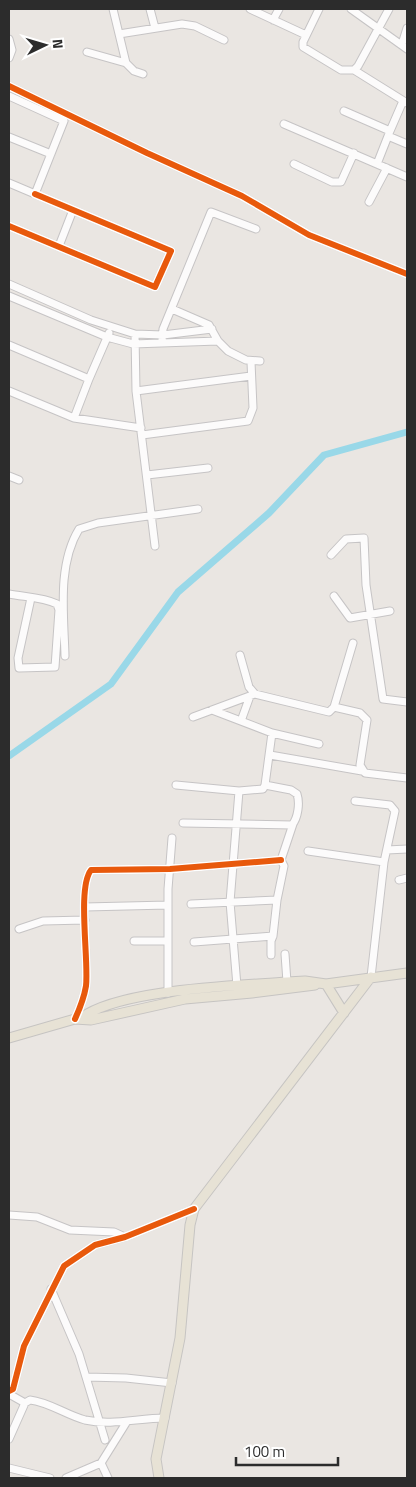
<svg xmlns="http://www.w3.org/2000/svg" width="416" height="1487" viewBox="0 0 416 1487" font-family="'Titillium Web',sans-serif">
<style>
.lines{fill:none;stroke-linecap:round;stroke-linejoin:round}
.canal{stroke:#99d8e8;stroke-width:7}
.minor-casing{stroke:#c6c4c5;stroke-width:9}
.major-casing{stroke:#c6c4c2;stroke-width:11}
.minor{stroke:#fcfbfb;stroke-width:7}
.major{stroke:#e7e2d5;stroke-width:9}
.cycleway-casing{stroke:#fff;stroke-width:9}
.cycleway{stroke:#e8590c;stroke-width:6}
</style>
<rect width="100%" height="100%" fill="#eae6e2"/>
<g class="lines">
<!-- canal -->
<path class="canal" d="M9,756L111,684L178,592L269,513L324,455L407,432"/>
<defs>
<path id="minor" d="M113,9L126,63L134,71L143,74
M150,9L155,28
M250,9L306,35
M319,9L303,42V47L341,70H354L358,66L389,9
M351,9L407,49
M273,20L279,9
M119,34L182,24L195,26L224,40
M9,39L12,50L9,58
M402,44L407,28
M87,52L126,63
M354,70L407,103
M9,86L147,153L242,196L309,235L407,274
M9,96L64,121L35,194L9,183
M344,111L390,131L403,101
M284,124L377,164L390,131
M388,136L407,144
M9,137L51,154
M294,164L332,182H341L354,153
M377,164L407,177
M369,202L387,168
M9,226L155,287L171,251L35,194
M59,246L73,210
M9,284L91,320L135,334L163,335L212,329
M9,296L107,337L133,344L218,341
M172,309L209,325L218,341L228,351L246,360L260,361
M135,334L136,391L155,546
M162,340L163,329L211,212L256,229
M9,345L89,379L109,333
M89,379L74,418L141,428
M9,391L74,418
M136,391L251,376
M142,435L248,421L253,408L251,362
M147,475L208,468
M9,476L19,480
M331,555L346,539L364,538L366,585L383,699L407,702
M9,594C24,597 43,597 57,604L59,610L55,667L19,668L18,658L31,598
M334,596L350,618L390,611
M240,655L249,687L255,694L329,712L334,707L353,643
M65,656C64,615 57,565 79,529L98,523L198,509
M334,707L360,713L367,720L360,765L365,773L407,778
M212,710L272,733
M193,717L255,694
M241,721L250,696
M270,755L362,771
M176,785L239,791
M355,801L390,805L395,811L384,862L371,977
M183,823L292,825C298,818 300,803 297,794L291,790L265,785
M387,850L407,849
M308,851L384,862
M399,880L407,878
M191,904L277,900
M85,907L168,905
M19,929L43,921L85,920
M134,941H167
M194,942L273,936
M285,954L287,982
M271,955V941L273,936L277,900L284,866L281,860L293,824
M237,986L230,902L239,791L263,789L265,785L272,733L319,744
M168,993V889L172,838
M75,1019C80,1008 84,998 86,986C89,960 77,888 91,870L170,869L281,860
M9,1215L37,1217L70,1230L114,1232L125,1237
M51,1289L79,1354L105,1440
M86,1377L126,1378L172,1383
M9,1391L13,1389L24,1346L64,1266L95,1245L125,1237L194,1209
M9,1394L25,1403
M9,1439L25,1403L30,1400C49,1402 66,1415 85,1420C112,1426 138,1418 165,1418
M101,1463L108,1478
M9,1468L50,1478
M66,1478L101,1463L126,1423"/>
<path id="major" d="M326,984L344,1013
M81,1018C120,989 236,986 287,982L305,981L326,984L407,973
M9,1038L75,1019L91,1020L185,999L252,993L315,985
M159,1478L156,1459L180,1338L190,1225L194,1209L371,977"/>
</defs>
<!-- minor casing -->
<use href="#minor" class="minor-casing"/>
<!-- major casing -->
<use href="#major" class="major-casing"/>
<!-- minor -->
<use href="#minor" class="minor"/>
<!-- major -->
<use href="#major" class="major"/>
<defs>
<path id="cycleway" d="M9,86L147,153L242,196L309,235L407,274
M9,226L155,287L171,251L35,194
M75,1019C80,1008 84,998 86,986C89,960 77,888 91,870L170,869L281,860
M9,1391L13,1389L24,1346L64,1266L95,1245L125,1237L194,1209"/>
</defs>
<!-- cycleway casing -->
<use href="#cycleway" class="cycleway-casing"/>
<!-- cycleway -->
<use href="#cycleway" class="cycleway"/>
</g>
<!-- border -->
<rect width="416" height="1487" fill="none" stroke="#2c2c2c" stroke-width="20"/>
<!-- north arrow -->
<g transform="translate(45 45) rotate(85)" stroke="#ffffff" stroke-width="4" paint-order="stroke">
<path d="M0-4L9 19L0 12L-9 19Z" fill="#2c2c2c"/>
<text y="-8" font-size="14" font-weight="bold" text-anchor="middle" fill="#2c2c2c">N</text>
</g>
<!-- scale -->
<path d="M236 1457v8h102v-8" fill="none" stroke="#2c2c2c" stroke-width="2.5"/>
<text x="244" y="1457" font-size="15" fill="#2c2c2c" stroke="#ffffff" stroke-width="4" paint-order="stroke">100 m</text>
</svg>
